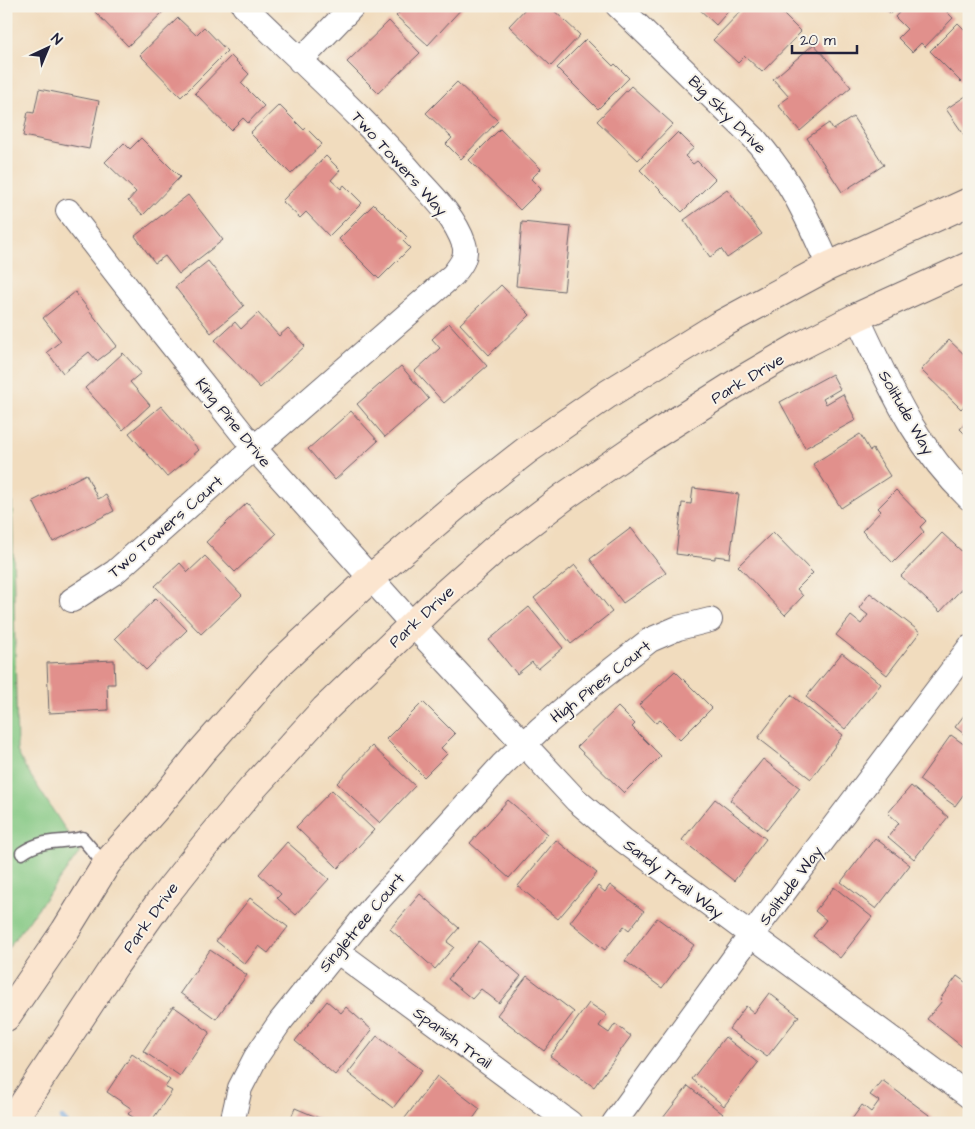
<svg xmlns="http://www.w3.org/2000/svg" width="975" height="1129" viewBox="0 0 975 1129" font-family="'Architects Daughter',sans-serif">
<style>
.green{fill:#82c782;stroke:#52745e}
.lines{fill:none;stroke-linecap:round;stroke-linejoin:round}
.stream{stroke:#72a4dd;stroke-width:6}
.building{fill:#e1908c}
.lane-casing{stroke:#6a6369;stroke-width:15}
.street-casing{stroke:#6a6369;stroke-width:26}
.secondary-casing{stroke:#6a6369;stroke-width:30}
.lane{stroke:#fff;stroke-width:12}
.street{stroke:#fff;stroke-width:24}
.secondary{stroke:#fbe5cf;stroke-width:28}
.labels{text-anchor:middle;stroke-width:4;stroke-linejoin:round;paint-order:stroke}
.street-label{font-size:16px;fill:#22223b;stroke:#f7f3e8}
</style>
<rect width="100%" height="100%" fill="#f7f3e8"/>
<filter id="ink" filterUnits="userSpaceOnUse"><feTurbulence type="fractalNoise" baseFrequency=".02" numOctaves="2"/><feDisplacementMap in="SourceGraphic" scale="10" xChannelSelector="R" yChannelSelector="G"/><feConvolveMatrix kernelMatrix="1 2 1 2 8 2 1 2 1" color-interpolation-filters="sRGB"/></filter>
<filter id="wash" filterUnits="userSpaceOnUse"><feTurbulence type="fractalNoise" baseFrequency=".0096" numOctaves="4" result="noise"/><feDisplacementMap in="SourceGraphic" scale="20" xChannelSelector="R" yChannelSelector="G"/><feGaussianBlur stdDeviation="1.12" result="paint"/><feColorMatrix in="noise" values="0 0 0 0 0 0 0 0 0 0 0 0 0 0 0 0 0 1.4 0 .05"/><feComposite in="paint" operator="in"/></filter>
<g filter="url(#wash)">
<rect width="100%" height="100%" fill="#f1dcbe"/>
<!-- green -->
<path class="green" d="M6,173L17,751L25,767L80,852L6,951Z"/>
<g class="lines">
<!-- stream -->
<path class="stream" d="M6,601H7
M62,1119L66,1123"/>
</g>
<g id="blocks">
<!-- building -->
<path class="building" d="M100,6H166L167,8L128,46L95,12Z
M405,6H464L428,45L396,16Z
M528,6H549L580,35L551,66L509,26Z
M696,6H733L716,25Z
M746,6H775L801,32L762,72L745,56L738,63L713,40Z
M883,6H897L891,14Z
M905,6H941L953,18L925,47L921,43L912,52L898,38L907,29L895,17Z
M178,18L196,35L204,27L227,51L181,97L140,55Z
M389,21L420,53L378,93L347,62Z
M958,23L969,34V74L961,82L930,51Z
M586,39L613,66L615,64L629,78L598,109L557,68Z
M814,44L851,87L800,131L778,105L789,97L773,79Z
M231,56L249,74L241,83L264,106L248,123L243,118L231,130L195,93Z
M457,82L498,121L461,159L446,144L452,138L426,113Z
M631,86L673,124L638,160L597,121Z
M39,89L99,101L89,149L23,136L28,112L34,113Z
M969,94V142L946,109Z
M279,105L304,130L306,128L322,144L291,174L250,133Z
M853,117L884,165L842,192L807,138L829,123L833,130Z
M500,129L541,169L531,179L541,189L520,210L469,160Z
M678,132L694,148L685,156L693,164L697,161L715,179L682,212L640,170Z
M141,138L180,177L143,215L128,201L136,192L105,162L124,143L130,149Z
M326,156L340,170L331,180L341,189L344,185L362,203L329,236L306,212L300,218L282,201Z
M727,189L762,234L727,258L721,249L710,257L684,220Z
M188,195L223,240L179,274L165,256L155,263L135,236Z
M374,204L407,237L403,241L410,248L379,279L339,239Z
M522,222L571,227L564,291L516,286Z
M208,261L244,306L211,333L175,287Z
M501,285L530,315L489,355L460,324Z
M75,292L117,346L97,361L89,352L63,373L47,352L61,341L43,318Z
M258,313L279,336L288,328L305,346L260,388L215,340L235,322L241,329Z
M449,323L487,366L444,403L415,371L440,348L432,339Z
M949,340L969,359V401L961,409L921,370Z
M123,353L141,373L130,382L150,405L123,430L85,388Z
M401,366L429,399L385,437L357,404Z
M832,374L840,389L823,399L826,404L843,394L856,420L805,448L780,402Z
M161,406L199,450L167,477L129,433Z
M351,411L378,441L335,480L308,449Z
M969,419V438L960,429Z
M860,434L870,451L873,449L890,476L841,508L813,464Z
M86,474L98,499L106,495L114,511L53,542L33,501Z
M693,488L739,494L730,558L715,556V559L676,554L682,503L691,504Z
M896,490L926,521L920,527L924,532L893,563L862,531L881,511L878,508Z
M247,503L276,534L235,572L206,542Z
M631,528L666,573L623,603L590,559Z
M773,532L813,573L797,589L803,596L785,615L738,566Z
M942,533L969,558V581L940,612L901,576Z
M205,556L242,595L201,634L155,586L180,563L188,572Z
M575,565L612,612L571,644L534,598Z
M870,593L920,632L887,675L836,635L851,616L861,624L868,615L859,608Z
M156,598L187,630L146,670L115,638Z
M529,607L563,648L538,669L532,662L517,674L489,640Z
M842,653L881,684L845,729L806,697Z
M114,660L115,684H107L108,710L49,713L47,663Z
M675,671L712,708L680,740L660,720L656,723L639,705Z
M791,695L843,735L811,779L758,738Z
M423,702L455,734L441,748L447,754L424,777L386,739Z
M618,707L635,724L632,727L661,756L624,793L577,747Z
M969,709V738L955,727Z
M951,735L969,748V787L955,806L919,780Z
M372,746L415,786L380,823L337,783Z
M763,759L800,788L767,830L730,800Z
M911,786L948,817L914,859L888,837L899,823L888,813Z
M332,790L374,830L338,868L296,827Z
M715,799L766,839L734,881L682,840Z
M508,800L548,834L509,878L470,843Z
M875,838L910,865L876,909L841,882Z
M556,840L597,873L558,919L518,886Z
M287,842L329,879L296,915L277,898L281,894L259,874Z
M610,885L644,911L629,930L624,926L605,950L570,922L598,886L605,892Z
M834,887L872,917L840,958L813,936L826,920L815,911Z
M420,894L459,928L447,942L454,947L435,969L390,929Z
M250,898L288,927L268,953L259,946L245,964L216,941Z
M657,918L694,945L662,988L625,961Z
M479,941L521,976L499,1003L481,989L472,999L448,979Z
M210,950L247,975L216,1019L180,993Z
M527,976L574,1012L544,1051L497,1015Z
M957,976L969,985V1052L927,1019L942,1001L940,999Z
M769,993L799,1016L767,1057L729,1029L746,1006L754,1013Z
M327,1001L341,1013L346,1007L372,1030L335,1075L295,1041Z
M589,1003L607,1015L599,1026L609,1033L615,1024L631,1036L594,1087L550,1056Z
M173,1006L210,1032L180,1076L143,1051Z
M377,1036L422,1070L393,1108L348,1073Z
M725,1037L758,1063L724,1106L692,1079Z
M132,1054L170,1080L165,1087L172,1091L150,1123H142L128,1114L132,1109L107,1092Z
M437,1076L480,1109L470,1123H403L402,1122Z
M882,1080L933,1118L930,1123L850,1122L862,1105L871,1112L879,1101L870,1095Z
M688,1086L723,1114L716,1123H659Z
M295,1108L331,1123H289Z"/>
</g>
</g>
<g filter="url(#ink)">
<use href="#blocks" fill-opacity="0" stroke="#6a6369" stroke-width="1"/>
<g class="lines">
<defs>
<path id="lane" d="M22,853C43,838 59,844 82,838L106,866"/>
<path id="street" d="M618,6L754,138C766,152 777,166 787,182C804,208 816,238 829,266
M300,61L353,6
M68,211L164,335L254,448L412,624L576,800L623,840L969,1096
M857,317C890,386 913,444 969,498
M72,600L115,572L254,448L453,275C461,265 468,256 464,244C456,220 437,200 420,182C366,119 303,64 244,6
M337,951L570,1123
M232,1123L240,1088L256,1057L280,1022L374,905L502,765L540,729L586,690L650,640L678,628L710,620
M614,1123L737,954L969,648"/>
<path id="secondary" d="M6,1017L65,931L107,863L156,808L202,751L279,664L371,578L458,504L527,450L608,394L718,326L829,266L969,202
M11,1123L115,965L159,903L206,844L251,790L325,709L439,599L494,550L565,496L642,443L745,378L800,346L857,317L969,266"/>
</defs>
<!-- lane casing -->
<use href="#lane" class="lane-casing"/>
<!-- street casing -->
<use href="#street" class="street-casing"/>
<!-- secondary casing -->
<use href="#secondary" class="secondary-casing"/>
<!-- lane -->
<use href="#lane" class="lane"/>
<!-- street -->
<use href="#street" class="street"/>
<!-- secondary -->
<use href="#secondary" class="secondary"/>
</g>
</g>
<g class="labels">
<!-- street labels -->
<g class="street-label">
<text transform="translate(728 114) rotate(45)" y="6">Big Sky Drive</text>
<text transform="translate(400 163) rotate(48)" y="6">Two Towers Way</text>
<text transform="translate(747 378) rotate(-31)" y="6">Park Drive</text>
<text transform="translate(907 412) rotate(60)" y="6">Solitude Way</text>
<text transform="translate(234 422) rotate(51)" y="6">King Pine Drive</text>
<text transform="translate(165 526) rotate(-41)" y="6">Two Towers Court</text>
<text transform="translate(421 616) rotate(-43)" y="6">Park Drive</text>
<text transform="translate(600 681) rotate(-38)" y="6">High Pines Court</text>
<text transform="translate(674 878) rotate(37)" y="6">Sandy Trail Way</text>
<text transform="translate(790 885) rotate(-53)" y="6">Solitude Way</text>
<text transform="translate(150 917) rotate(-54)" y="6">Park Drive</text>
<text transform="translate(361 922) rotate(-50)" y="6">Singletree Court</text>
<text transform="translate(453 1037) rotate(36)" y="6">Spanish Trail</text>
</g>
</g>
<!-- margin -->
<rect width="975" height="1129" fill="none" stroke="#f7f3e8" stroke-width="25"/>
<!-- north arrow -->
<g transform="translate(48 48) rotate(44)" stroke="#f7f3e8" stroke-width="4" paint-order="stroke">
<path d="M0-4L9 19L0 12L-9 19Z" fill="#22223b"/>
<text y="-8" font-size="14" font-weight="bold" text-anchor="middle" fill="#22223b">N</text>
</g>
<!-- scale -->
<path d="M792 45v8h65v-8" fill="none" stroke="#22223b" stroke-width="2.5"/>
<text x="800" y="45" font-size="15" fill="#22223b" stroke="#f7f3e8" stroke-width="4" paint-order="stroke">20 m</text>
</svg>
